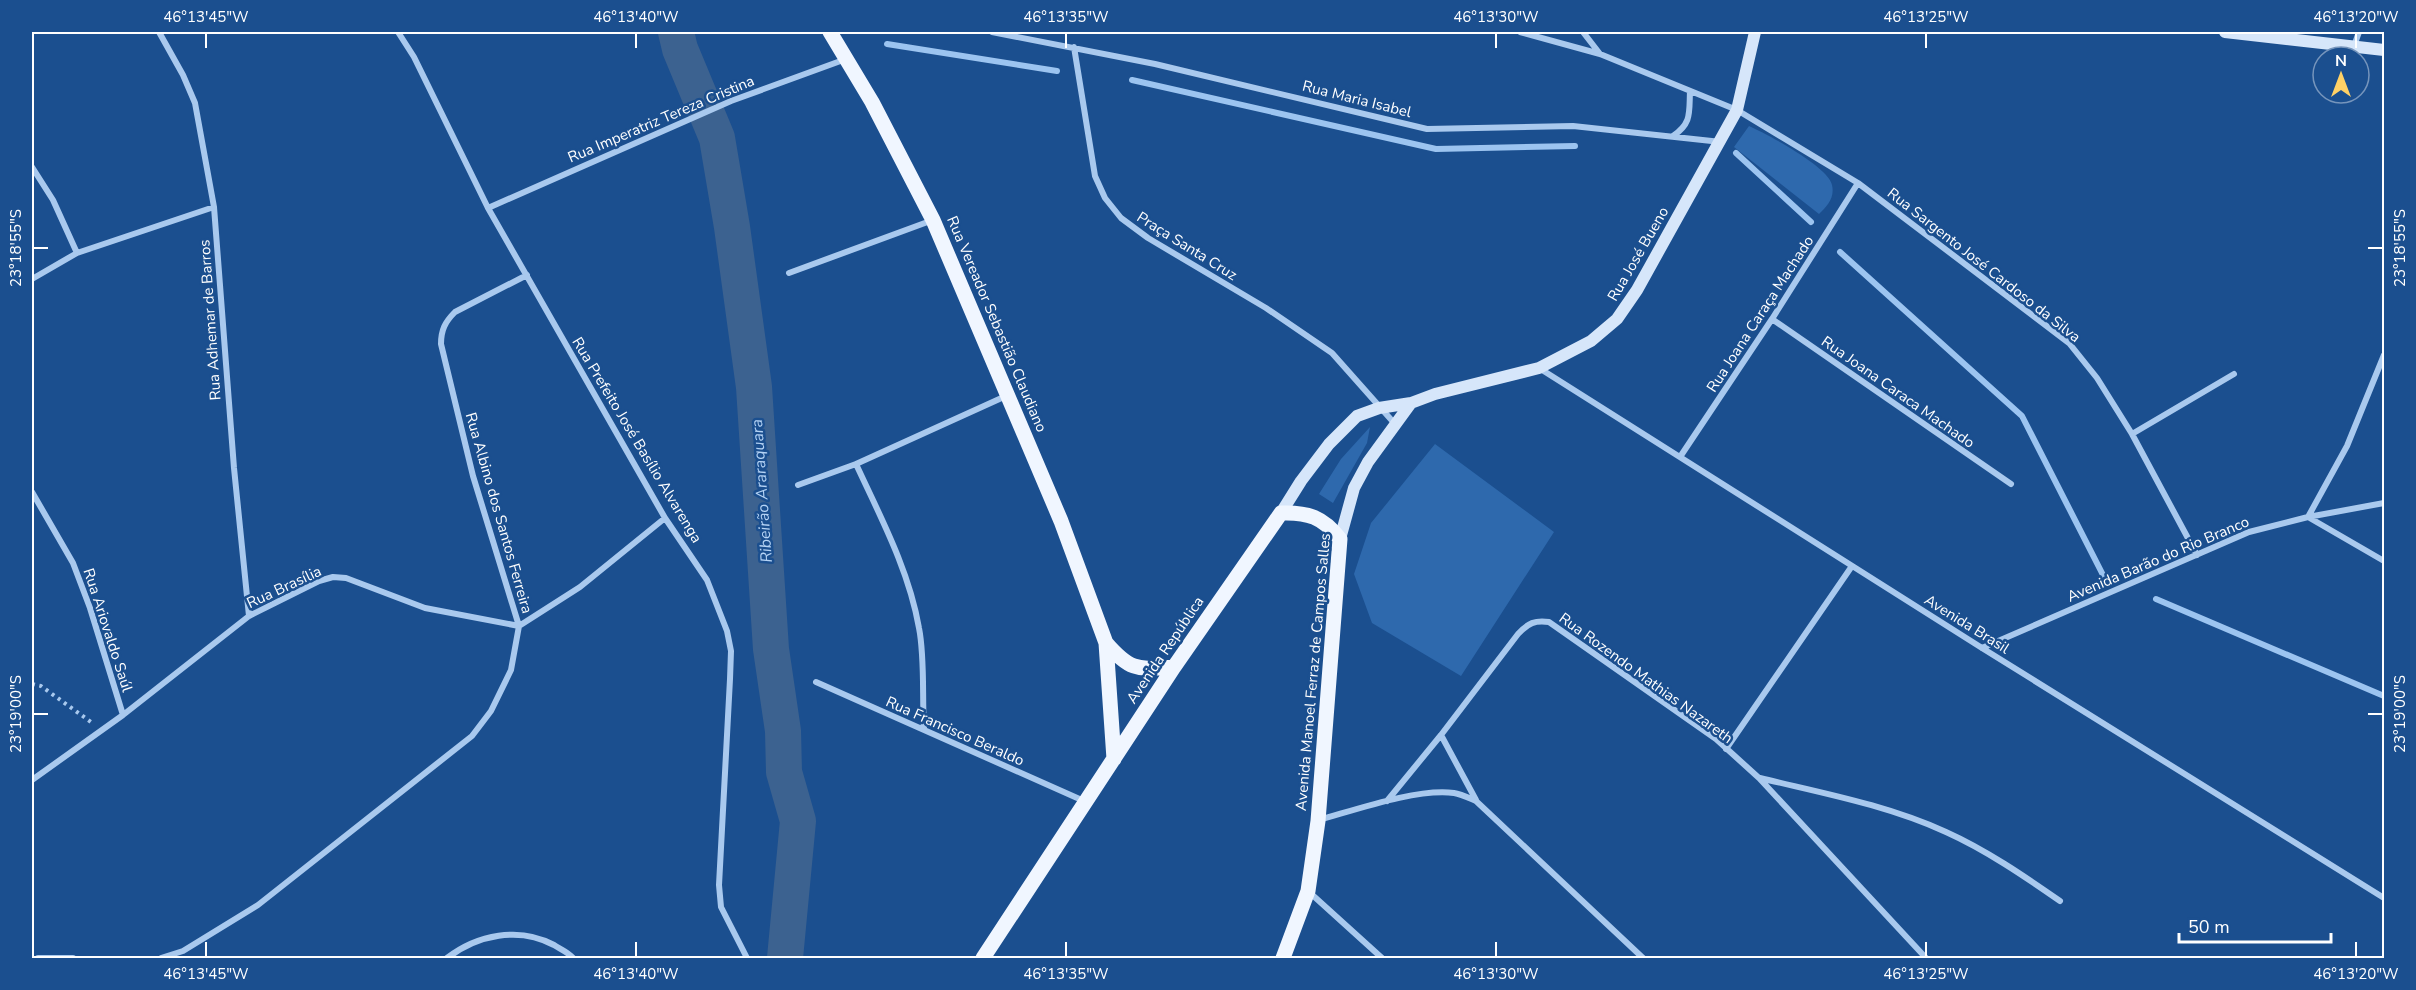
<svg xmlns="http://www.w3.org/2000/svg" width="2416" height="990" viewBox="0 0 2416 990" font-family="'Nunito Sans',sans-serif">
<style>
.green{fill:#2e69ad}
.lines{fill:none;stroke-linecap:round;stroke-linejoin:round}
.stream{stroke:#9cc4f0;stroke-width:6}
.river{stroke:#3c6290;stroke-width:36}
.path{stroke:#a9c9ee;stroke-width:4;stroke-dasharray:3 4.5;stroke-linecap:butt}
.street{stroke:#a9c9ee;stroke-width:6}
.secondary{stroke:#d6e6fa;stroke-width:12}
.primary{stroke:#f0f6ff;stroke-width:15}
.ticks{fill:none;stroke:#fff;stroke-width:2}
.labels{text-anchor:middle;stroke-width:5;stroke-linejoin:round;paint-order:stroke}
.street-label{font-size:15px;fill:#fff;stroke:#1b4f8f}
.water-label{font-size:16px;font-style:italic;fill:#b5d3f5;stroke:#1b4f8f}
.neatline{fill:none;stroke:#fff;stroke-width:2}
.ticks-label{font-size:15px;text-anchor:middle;fill:#fff}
</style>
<rect width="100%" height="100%" fill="#1b4f8f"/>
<!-- green -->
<path class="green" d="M1749,126C1767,134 1829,167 1832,185C1835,198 1827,206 1819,214L1734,147Z
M1370,427L1367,443L1333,503L1319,494L1341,459Z
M1435,444L1554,532L1461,676L1372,623L1354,574L1371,523Z"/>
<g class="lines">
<!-- stream -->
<path class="stream" d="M887,44L1057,71
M1132,80L1436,149L1575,146
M1736,153L1811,222
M1840,252L2022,416L2103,575
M2156,599L2384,696"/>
<!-- river -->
<path class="river" d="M676,32L680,49L717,138L732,227L754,387L771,649L783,731L784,772L798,821L785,958"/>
<!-- path -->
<path class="path" d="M32,684L41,686L91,722"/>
<!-- street -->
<path class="street" d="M159,32L183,75L195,103L214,207L234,468L249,616
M398,32L414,57L488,208L665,518L707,580L727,631L731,651L730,679L719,885L721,907L747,958
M992,32L1155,64L1427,129L1573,126L1721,142
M1520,32L1600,54L1737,110L1858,183L2069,343L2097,378L2132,434L2197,555
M1583,32L1600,54
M2354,46L2359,32
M1074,47L1095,176L1105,198L1121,218L1148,238L1266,308L1332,353L1395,424
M1673,136C1692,123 1689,113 1690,91
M32,167L53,200L77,253L32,279
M488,208L731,101L846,59
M77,253L214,207
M789,273L933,220
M1772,319L2011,484
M2384,355L2347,446L2308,517L2384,561
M1539,368L1982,648L2384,898
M2132,434L2234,374
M1680,457L1772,319L1858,183
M856,464C880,516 909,570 919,628C925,658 922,698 924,729
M798,485L856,464L1006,396
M32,492L73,563L90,608L123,715
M1982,648L2249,532L2308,517L2384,503
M816,682L1084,801
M1441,735L1476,800
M1726,749L1852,566
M1760,778C1822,793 1887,805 1946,832C1986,850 2024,876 2060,901
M32,780L123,715L249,616L319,581L333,577L346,578L425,608L519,626L580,587L665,518
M1387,801L1441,735L1518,634C1528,623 1535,620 1549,622L1716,739L1759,778L1926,958
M1319,820C1355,810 1417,788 1454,793C1461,794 1469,798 1476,801L1643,958
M1308,891L1382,958
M38,958H73
M161,958L183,951L258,905L472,736L491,711L511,670L519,626L473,476L441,344C441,330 445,322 455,312L527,275
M447,958C477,935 519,926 554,945C560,949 568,952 573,958"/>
<!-- secondary -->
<path class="secondary" d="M2225,32L2384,50
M1281,513L1301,481L1329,444L1357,416L1379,408L1411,403L1435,394L1539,368L1591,341L1617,319L1637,290L1737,110L1755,32
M1340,539L1354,488L1368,462L1411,403"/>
<!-- primary -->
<path class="primary" d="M830,32L872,102L933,220L1061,521L1106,643L1114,759
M1106,643C1131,672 1138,669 1174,667
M983,958L1174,667L1281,513C1308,512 1323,517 1340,539L1318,821L1308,891L1283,958"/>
</g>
<!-- ticks -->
<path class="ticks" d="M206,33V48M636,33V48M1066,33V48M1496,33V48M1926,33V48M2356,33V48M33,248H48M2368,248H2383M33,714H48M2368,714H2383M206,942V957M636,942V957M1066,942V957M1496,942V957M1926,942V957M2356,942V957"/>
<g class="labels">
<!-- street labels -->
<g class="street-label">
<text transform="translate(1357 99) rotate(14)" y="5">Rua Maria Isabel</text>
<text transform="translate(661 119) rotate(-23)" y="5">Rua Imperatriz Tereza Cristina</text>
<text transform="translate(1187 246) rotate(32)" y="5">Praça Santa Cruz</text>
<text transform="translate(1638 254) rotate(-60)" y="5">Rua José Bueno</text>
<text transform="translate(1984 265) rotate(38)" y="5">Rua Sargento José Cardoso da Silva</text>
<text transform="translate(1760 314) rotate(-57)" y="5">Rua Joana Caraça Machado</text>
<text transform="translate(210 320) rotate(-94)" y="5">Rua Adhemar de Barros</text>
<text transform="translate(997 324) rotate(67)" y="5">Rua Vereador Sebastião Claudiano</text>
<text transform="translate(1898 392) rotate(35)" y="5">Rua Joana Caraca Machado</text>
<text transform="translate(637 440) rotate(59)" y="5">Rua Prefeito José Basílio Alvarenga</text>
<text transform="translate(499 513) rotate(74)" y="5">Rua Albino dos Santos Ferreira</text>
<text transform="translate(2158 559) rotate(-23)" y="5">Avenida Barão do Rio Branco</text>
<text transform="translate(284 587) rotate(-25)" y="5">Rua Brasília</text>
<text transform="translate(1967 624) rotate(32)" y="5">Avenida Brasil</text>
<text transform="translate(108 630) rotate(72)" y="5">Rua Ariovaldo Saúl</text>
<text transform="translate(1165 650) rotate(-56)" y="5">Avenida República</text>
<text transform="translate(1313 672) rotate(-85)" y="5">Avenida Manoel Ferraz de Campos Salles</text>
<text transform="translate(1646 678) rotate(36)" y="5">Rua Rozendo Mathias Nazareth</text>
<text transform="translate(955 731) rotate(24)" y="5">Rua Francisco Beraldo</text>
</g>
<!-- water labels -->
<g class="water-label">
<text transform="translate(761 491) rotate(-94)" y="6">Ribeirão Araraquara</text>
</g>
</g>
<!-- border -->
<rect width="2416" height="990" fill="none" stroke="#1b4f8f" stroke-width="66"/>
<!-- north arrow -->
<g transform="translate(2341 75)"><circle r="28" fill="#1b4f8f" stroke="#7695bc" stroke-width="1.5"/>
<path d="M0-4.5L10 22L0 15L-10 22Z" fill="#ffd166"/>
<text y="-9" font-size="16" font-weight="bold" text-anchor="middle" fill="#ffffff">N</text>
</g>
<!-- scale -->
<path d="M2179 933v9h152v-9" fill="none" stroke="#ffffff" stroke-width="3"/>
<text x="2188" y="933" font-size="18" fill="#ffffff" stroke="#1b4f8f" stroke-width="4.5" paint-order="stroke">50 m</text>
<rect x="33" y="33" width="2350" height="924" class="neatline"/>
<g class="ticks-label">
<text x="206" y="22">46°13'45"W</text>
<text x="636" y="22">46°13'40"W</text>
<text x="1066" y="22">46°13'35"W</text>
<text x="1496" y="22">46°13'30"W</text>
<text x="1926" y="22">46°13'25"W</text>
<text x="2356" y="22">46°13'20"W</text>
<text transform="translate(16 248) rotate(-90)" y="5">23°18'55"S</text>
<text transform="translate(2400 248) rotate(-90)" y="5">23°18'55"S</text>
<text transform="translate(16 714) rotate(-90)" y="5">23°19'00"S</text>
<text transform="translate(2400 714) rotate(-90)" y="5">23°19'00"S</text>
<text x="206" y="979">46°13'45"W</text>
<text x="636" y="979">46°13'40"W</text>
<text x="1066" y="979">46°13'35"W</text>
<text x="1496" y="979">46°13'30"W</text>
<text x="1926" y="979">46°13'25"W</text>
<text x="2356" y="979">46°13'20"W</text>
</g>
</svg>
